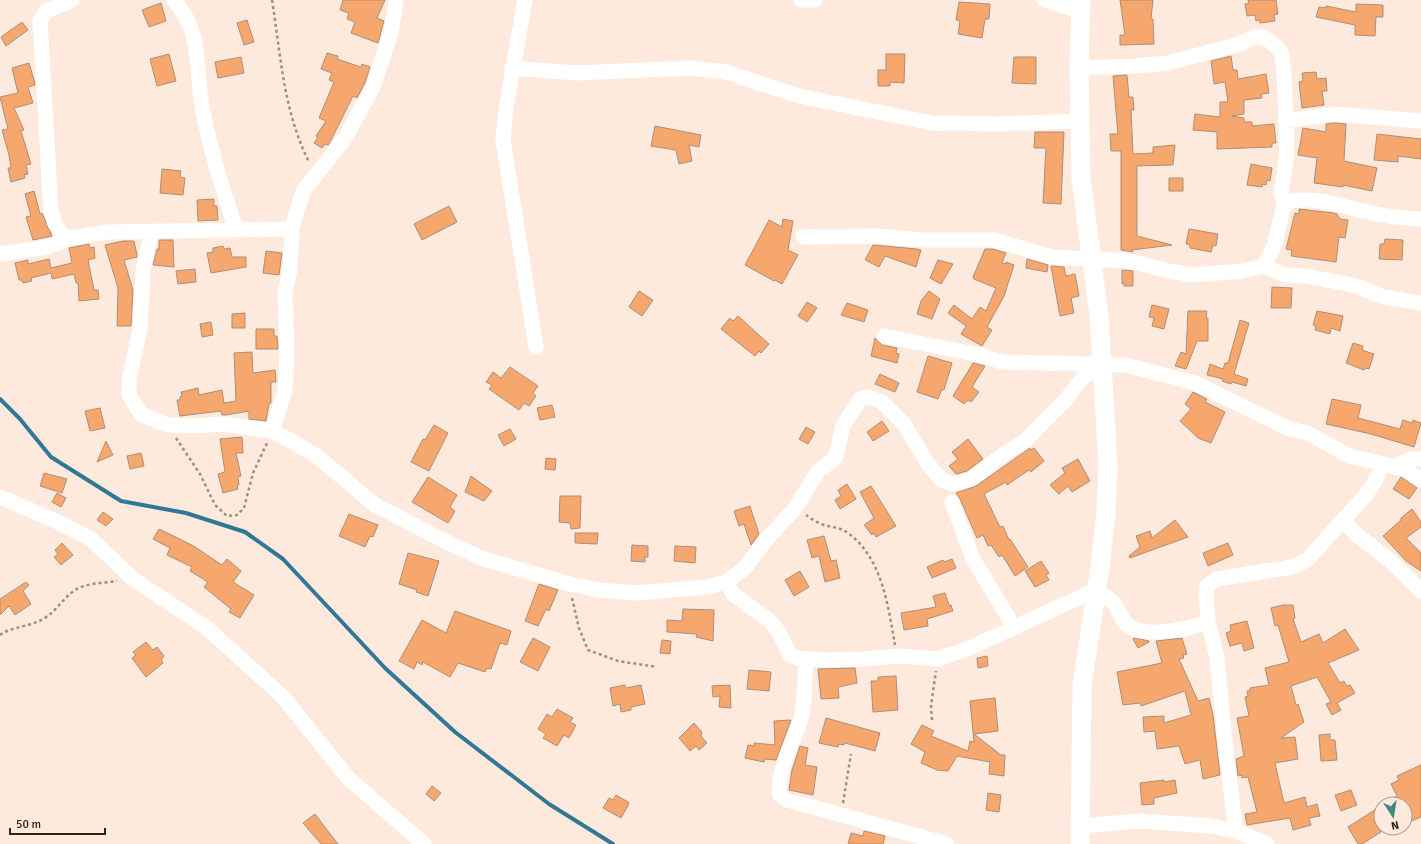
<svg xmlns="http://www.w3.org/2000/svg" width="1421" height="844" viewBox="0 0 1421 844" font-family="Signika,sans-serif">
<style>
.lines{fill:none;stroke-linecap:round;stroke-linejoin:round}
.stream{stroke:#317898;stroke-width:4}
.building{fill:#f6a76d;stroke:#ad8e79}
.path{stroke:#9e8d82;stroke-width:2.5;stroke-dasharray:3 3;stroke-linecap:butt}
.minor{stroke:#fff;stroke-width:15}
.tertiary{stroke:#fff;stroke-width:19}
</style>
<rect width="100%" height="100%" fill="#feeadc"/>
<g class="lines">
<!-- stream -->
<path class="stream" d="M0,399L20,419L51,457L121,501L186,513L245,532L283,559L385,668L455,732L549,804L613,844"/>
</g>
<!-- building -->
<path class="building" d="M343,0H385L377,18L384,21L378,43L351,33L355,22L347,19L349,13L340,10Z
M1120,0H1153L1151,19H1153L1154,44L1120,45V35H1125Z
M1248,0H1276L1278,14L1274,15L1275,21L1260,23V20L1256,21L1255,15L1247,16L1245,4L1249,3Z
M959,2L990,4L989,19H985L982,38L958,34L960,21L956,20Z
M161,3L166,21L149,27L142,10Z
M1356,4L1383,5V17H1376L1375,36L1355,35V25L1316,17L1319,7L1326,8V6L1356,12Z
M247,20L254,42L244,45L237,23Z
M22,22L28,30L6,46L1,37Z
M327,53L338,56L337,59L361,67L362,64L370,67L365,83L357,98L353,96L330,142L328,145L325,144L322,148L314,143L318,137L316,136L326,121L319,118L334,82L329,80L332,73L321,69Z
M169,54L176,81L157,86L150,59Z
M886,54H905L904,83L890,82V86H878V70H886Z
M1231,56L1233,70H1237L1238,79L1266,74L1269,93L1261,94L1262,98L1244,100V114L1232,116L1244,118V122H1252V126L1274,124L1276,143H1272V147L1217,149V132L1193,130L1195,114L1220,117V102H1228L1225,82L1214,84L1211,61Z
M241,57L244,73L218,78L215,62Z
M1014,57H1036V84L1012,83Z
M29,63L34,80L35,85L28,87L33,103L14,108L24,130L21,131L31,164L26,165L28,174L24,175L25,178L11,182L8,168H11L9,155L2,130L8,129L0,97L18,93L12,68Z
M1316,72L1317,79L1326,78L1327,91H1322L1324,105L1302,108L1299,82L1303,81L1302,73Z
M1127,75L1129,97H1133L1134,110H1131L1133,154L1153,153V147L1175,145L1173,165L1137,166V236L1172,245L1132,250L1133,252L1121,250V151H1111L1110,134H1118L1113,76Z
M1334,123L1346,124L1344,161L1377,168L1372,191L1343,185V187L1314,183L1317,158L1298,155L1303,128L1326,132V124Z
M655,126L701,135L699,147L689,145L692,161L679,164L676,150L651,146Z
M1035,132H1064L1061,204L1043,203L1046,148H1034Z
M1377,134L1421,139V159L1398,156V162L1374,160Z
M1251,164L1272,168L1270,181L1267,180L1266,185L1262,184V187L1247,185Z
M162,169L181,171L180,177L185,178L183,195L160,193Z
M1169,178H1183V191H1169Z
M34,191L40,214L42,213L52,236L33,240L26,217L31,216L25,194Z
M214,199V206H217L218,220L198,221L197,200Z
M449,206L457,222L422,240L414,224Z
M1299,209L1334,213L1337,214L1340,219L1348,220L1345,238L1339,237L1336,262L1291,256L1292,250L1286,249L1295,213L1299,214Z
M783,219L793,221L788,250L798,255L782,284L775,280L774,281L745,265L769,220L782,227Z
M1189,229L1218,234L1216,246L1213,245L1211,252L1190,248V245L1186,244Z
M1385,239L1403,240L1402,260L1379,259L1380,244H1384Z
M159,240H173L174,267L153,265L157,249H159Z
M123,241H134L137,255V257L124,260L133,290L131,326H117L118,288L105,245Z
M89,244L90,248L94,247L95,258L88,260L94,290H98L99,299L79,301L78,283H76L74,274L52,279L51,273L31,278L32,281L23,283L22,280H19L15,263L28,260V264L49,259L51,268L72,263L69,248Z
M873,245L917,249L921,250L916,267L885,256L879,267L865,260Z
M223,246L224,249L230,248L232,257H246V267L211,273L207,253L213,252V248Z
M985,249H993L1006,253L1002,263L1006,264V262L1014,265L1004,296L987,327L992,330L982,346L961,334L966,326L948,313L954,305L972,319L980,307L986,311L996,288L974,279L973,277Z
M266,251L282,253L279,275L263,273Z
M1027,259L1048,265L1047,272L1026,268Z
M938,260L953,264L941,284L930,278Z
M1051,266L1064,267L1066,276L1075,274L1079,296L1071,298L1074,313L1060,316Z
M195,269L196,282L178,284L176,271Z
M1122,270L1133,271V286H1124V283L1122,284Z
M1272,287L1292,288L1291,308H1271Z
M639,291L653,300L642,316L629,307Z
M929,291L940,299L932,319L917,314L921,301Z
M807,302L817,308L807,322L798,316Z
M847,303L868,310L864,322L841,315Z
M1152,305L1169,309L1164,329L1152,326L1154,318L1149,317Z
M1188,311H1207L1206,318H1208V341H1197L1186,369L1175,366L1181,352L1186,354Z
M1317,311L1343,316L1340,331L1331,328L1330,334L1315,330L1316,326L1313,325Z
M245,313V328H232V314Z
M738,316L769,344L761,353L759,351L755,356L721,329L730,318L733,321Z
M1240,320L1249,323L1234,374L1248,379L1246,386L1232,382L1231,384L1222,381L1223,379L1207,375L1210,364L1223,369L1225,363H1228Z
M211,322L213,335L202,337L200,324Z
M256,329H274V336H277L278,349H256Z
M875,338L882,345L897,348L896,353L899,354L897,363L871,356Z
M1353,343L1363,346L1362,350L1374,354L1369,369L1365,368L1364,370L1346,363Z
M252,352L253,373L275,370L276,382H271V403L269,404L266,421L249,419V411L226,415H222L221,411L180,416L177,400H180V397L182,396L181,392L186,391L198,388L199,395L222,390L224,403L236,401L234,353Z
M928,356L952,363L944,390L942,389L938,399L917,392Z
M973,363L985,366L972,387L979,392L971,402L968,400L964,404L953,396Z
M510,367L538,386L533,393L536,396L529,406L524,403L519,410L489,389L492,385L486,382L493,372L501,378Z
M880,374L899,383L895,392L875,384Z
M1193,392L1207,399L1205,402L1225,412L1211,443L1198,438L1180,421L1191,409L1185,404Z
M1332,399L1361,405L1358,418L1400,429L1403,420L1412,423L1413,420L1421,423L1414,447L1371,434L1326,424Z
M552,405L555,417L540,420L537,408Z
M100,408L105,428L90,431L85,411Z
M882,421L889,431L873,441L867,432Z
M434,425L448,433L429,471L411,462L423,439L425,440Z
M806,427L815,432L808,444L799,439Z
M510,429L516,439L504,446L498,435Z
M242,437L243,453H236L241,476L238,477L239,485H237L238,489L223,493L218,474L225,472L220,439Z
M968,439L983,459L967,471L956,474L949,466L958,459L952,452Z
M106,441L113,455L97,462Z
M1030,448L1031,450L1034,448L1044,461L1031,472L1029,470L1007,485L1006,482L984,494L1000,527L1003,526L1009,540L1010,539L1028,567L1015,576L1002,555L999,557L991,545L988,546L983,535L977,538L960,499L956,493L976,486Z
M141,453L144,466L130,469L127,456Z
M546,458L556,459L555,470L545,469Z
M1078,459L1090,481L1072,492L1068,486L1059,494L1050,485L1065,473L1062,468Z
M44,473L67,479L62,493L40,486Z
M471,476L492,491L484,501L465,492Z
M428,477L457,495L450,507L455,511L448,523L412,502Z
M1401,477L1417,488L1409,499L1393,489Z
M847,484L856,499L840,509L835,500L841,496L838,490Z
M871,486L896,526L876,537L874,533L872,535L864,525L874,518L860,492Z
M57,493L66,498L61,507L52,502Z
M560,496H581L580,528L571,529L570,523L559,522Z
M750,506L759,534L751,545L744,524L739,526L734,511Z
M1412,509L1421,522V527L1406,538L1421,553V571L1406,561L1383,536L1401,520V518Z
M103,512L113,519L106,526L97,520Z
M349,514L378,525L373,537L370,536L365,547L339,536Z
M1175,520L1188,537L1130,558L1129,556L1140,547L1136,536L1150,531L1152,538Z
M159,529L192,545L222,565L227,559L241,571L233,582L254,595L240,618L229,612L231,609L204,587L208,582L190,571L192,567L167,555L170,548L153,539Z
M575,533H598L597,544L575,543Z
M824,536L831,561L836,560L840,578L825,582L819,556L812,558L807,540Z
M62,543L73,555L61,565L54,557L58,554L55,550Z
M1228,543L1233,555L1208,566L1203,553Z
M632,545L648,546V557H645V562L631,561Z
M675,546L696,547L695,563L674,561Z
M408,553L439,561L428,596L416,592L417,590L399,584Z
M952,559L956,568L932,578L927,567L943,560L944,562Z
M1041,561L1049,573L1046,575L1049,580L1035,587L1025,571Z
M800,571L809,587L794,596L785,580Z
M26,582L29,585L23,591L31,604L15,615L9,606L0,615V599Z
M539,584L558,590L549,611L546,609L538,626L525,621Z
M945,593L949,605H951L953,611L927,619L928,626L904,630L901,613L936,607L933,596Z
M1283,605H1293L1295,618L1293,619L1301,642L1319,634L1323,643L1345,629L1359,650L1328,663L1340,683L1344,681L1347,686L1350,685L1355,693L1337,703L1341,710L1332,715L1326,704L1331,702L1317,677L1291,686L1296,705L1298,704L1304,722L1281,738L1295,737L1298,759L1275,763L1284,803L1305,797L1307,807L1317,804L1320,816L1309,818L1311,825L1293,830L1290,818L1247,825L1245,814L1257,812L1248,777L1242,778V775L1238,776L1236,759L1244,756L1237,718L1249,716L1245,697L1248,696L1247,691H1250V688L1269,685L1265,668L1289,662L1278,625L1275,626L1271,608Z
M683,609L714,610L713,641L696,637L697,634L667,632V620L682,621Z
M455,611L511,631L507,645L500,643L491,669L487,668L485,672L458,663L450,677L423,662L422,665L417,662L414,669L399,661L422,620L446,633Z
M1247,621L1254,648L1244,651L1242,643L1230,646L1226,633L1231,631L1230,625Z
M533,638L550,647L538,671L520,662Z
M1135,638L1149,641V642L1138,648L1133,639Z
M1182,638L1187,654L1183,655L1184,658L1179,659L1198,701L1209,698L1213,715L1220,775L1203,779L1200,760L1185,764L1179,746L1157,749L1155,731L1144,732L1143,717L1164,716V723L1191,715L1185,691L1141,706L1140,703L1123,705L1117,672L1162,663L1156,641Z
M662,640L671,641L670,654L660,653Z
M146,642L153,650L157,647L164,656L161,660L163,663L146,677L132,658L136,655L133,652Z
M987,656L988,666L978,668L977,658Z
M855,668L857,683L838,687L839,698L821,699L818,669Z
M749,670L771,672L769,691L747,689Z
M896,676L898,710L873,712L871,681H878V677Z
M625,685L626,688L641,685L645,704L631,707V710L621,712L620,704L613,706L610,688Z
M730,685L731,708L719,707L720,696L713,697L712,686Z
M995,698L998,731L974,734L1001,755H1005L1004,776L989,774L990,762L957,756L948,771L937,770L921,763L925,752L911,744L922,725L934,731L931,736L968,751L970,741L974,742L970,701Z
M557,709L573,718L570,722L576,725L569,738L564,735L557,746L543,738L546,734L538,729L547,714L552,717Z
M826,718L880,733L875,751L845,743L844,745L839,744L838,747L819,743Z
M791,720L776,760L765,759L764,762L745,758L748,745L754,746V743L775,745L774,721Z
M694,723L702,732L701,736L707,743L699,750L696,746L690,751L679,738Z
M1330,734V740H1335L1337,760L1321,761L1319,735Z
M800,746L808,748L805,765L817,767L813,795L789,790L792,770Z
M1421,765V817L1409,822L1405,815V804H1384L1397,796L1391,784L1399,780L1397,776Z
M1164,780V782L1175,780L1177,793L1154,798V804L1142,805L1140,783Z
M432,786L441,793L434,801L426,794Z
M1351,790L1357,805L1341,811L1335,795Z
M988,793L1001,795L999,812L986,810Z
M616,795L628,802L629,804L621,818L603,808L609,798L613,800Z
M1381,806V832L1362,844H1358L1348,827Z
M315,814L327,830L338,844H321L303,823Z
M864,831L885,836L883,844H848L851,833L863,836Z"/>
<g class="lines">
<!-- path -->
<path class="path" d="M272,0C281,56 283,110 309,162
M176,438L200,474L215,505L227,516L237,515L244,508L253,473L267,443
M806,515C812,519 820,525 828,526C836,528 841,528 848,533C882,558 888,605 895,645
M572,598L579,628L588,650L618,661L657,667
M0,635C13,626 29,627 43,619C56,612 63,598 75,590C86,583 104,583 117,581
M932,720L931,706L936,671
M843,803L851,754"/>
<!-- minor -->
<path class="minor" d="M72,0L46,11L40,21L51,211L55,224L62,234L69,238L108,232L292,229
M174,0C205,37 194,69 203,112C211,152 223,191 236,229
M525,0L506,108L503,140L536,347
M801,0H815
M1044,0L1081,11
M512,68L576,73L691,68L726,72L799,96L932,123L1000,124L1079,121
M1079,68L1136,66L1168,63L1236,45L1255,37H1263L1271,42L1278,48L1282,55L1284,73L1287,143L1286,161L1281,194L1285,205
M1285,121L1334,114L1421,121
M152,231L143,270L140,329L129,380V395L141,414L167,425L193,426L224,424L272,431L295,443L318,457L375,505L451,544L484,559L570,584L599,590L637,593L707,587L726,582L744,569L766,540L796,507L819,470L832,461L836,456L843,426L860,399L868,397L882,402L904,424L928,464L942,480L952,484L962,482L971,479L1004,454L1026,440L1067,398L1083,377L1102,364
M803,237L876,236L922,240H994L1052,257L1130,261L1168,271L1193,275L1242,271L1263,266L1274,247L1283,209L1290,201C1316,197 1338,205 1363,211C1382,216 1401,218 1421,219
M0,254L48,247L69,238
M1263,266L1286,275L1306,276L1357,286L1383,297L1421,303
M884,336L980,355L1002,362L1126,365L1195,383L1289,429L1308,433L1349,456L1405,469L1421,480
M272,431L285,390L287,355L285,293L290,270L292,229L296,213L304,190L345,138L373,87L391,32L396,0
M1382,464C1375,488 1360,502 1343,520L1356,534L1393,563L1421,591
M1394,467L1411,459H1421
M0,497L58,522L91,539L133,579L207,628L284,698L348,778L424,844
M952,502L973,559L1014,627
M726,582L733,594L769,620L779,632L790,655L798,658L824,660L865,659L898,656L938,659L967,649L1096,590C1102,594 1109,598 1114,603C1119,610 1122,622 1129,626C1146,638 1190,630 1208,621L1217,658L1226,752L1236,831
M1208,621L1206,594L1207,586L1217,579L1292,567L1307,560L1343,520
M806,659C804,678 806,700 801,718C796,738 775,775 780,795L787,800L947,844
M1081,826L1140,821L1211,826L1236,831L1267,844"/>
<!-- tertiary -->
<path class="tertiary" d="M1080,844L1082,685L1100,567L1106,512L1108,465L1099,316L1081,178L1079,68L1081,0"/>
</g>
<!-- north arrow -->
<g transform="translate(1393 816) rotate(168)"><circle r="19" fill="#feeadc" stroke="#aa9a8e"/>
<path d="M0-3L7 15L0 10L-7 15Z" fill="#418882"/>
<text y="-6" font-size="11" font-weight="bold" text-anchor="middle" fill="#2d2118">N</text>
</g>
<!-- scale -->
<path d="M10 828v6h95v-6" fill="none" stroke="#2d2118" stroke-width="2"/>
<text x="16" y="828" font-size="12" fill="#2d2118" stroke="#feeadc" stroke-width="3" paint-order="stroke">50 m</text>
</svg>
